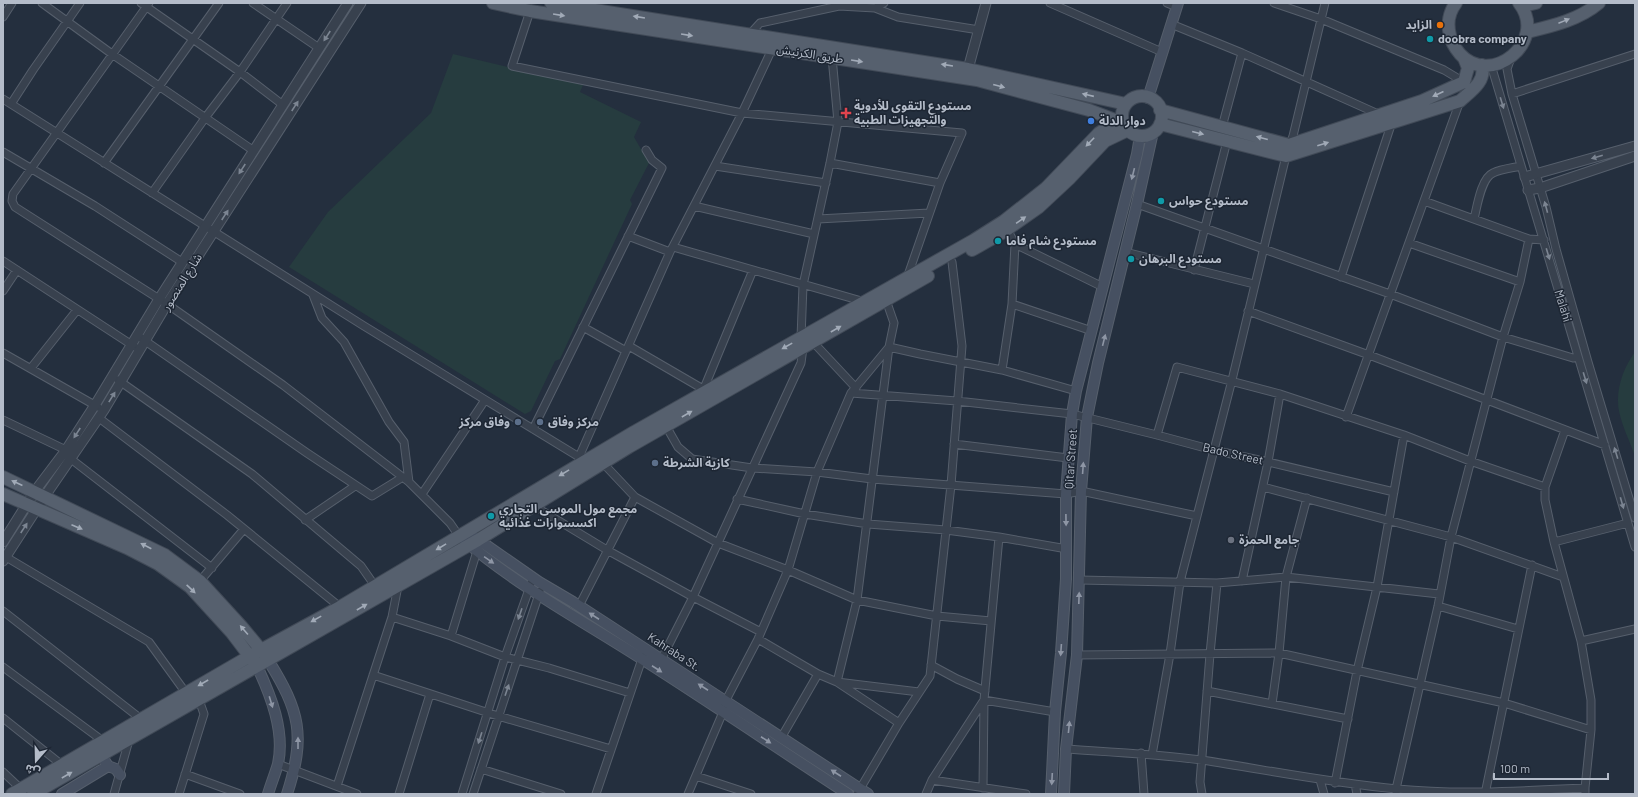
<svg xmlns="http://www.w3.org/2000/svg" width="1638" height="797" viewBox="0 0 1638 797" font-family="Barlow,'Noto Sans Arabic',sans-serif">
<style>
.green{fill:#263c3f}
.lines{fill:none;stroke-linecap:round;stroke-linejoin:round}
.minor-casing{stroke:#565f6c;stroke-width:9}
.tertiary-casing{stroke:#565f6c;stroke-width:11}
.secondary-casing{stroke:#565f6c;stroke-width:12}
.primary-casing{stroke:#414a57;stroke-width:14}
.minor{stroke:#38414e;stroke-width:7}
.tertiary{stroke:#38414e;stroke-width:9}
.secondary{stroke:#465061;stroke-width:10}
.primary{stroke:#56606e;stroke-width:12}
.oneway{fill:#a1aab7}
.oneway2{fill:#7c8592}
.oneway3{fill:#8e96a5}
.food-dot{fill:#e8710a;stroke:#1d2633;stroke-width:1.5}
.culture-dot{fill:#0f9aa8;stroke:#1d2633;stroke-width:1.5}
.health-dot{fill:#e0444e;stroke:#1d2633;stroke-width:1.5}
.shop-dot{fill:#3f7fe0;stroke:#1d2633;stroke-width:1.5}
.service-dot{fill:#5c6f8a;stroke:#1d2633;stroke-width:1.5}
.worship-dot{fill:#6b7280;stroke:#1d2633;stroke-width:1.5}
.labels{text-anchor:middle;stroke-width:3;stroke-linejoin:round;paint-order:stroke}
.poi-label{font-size:12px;font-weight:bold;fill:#b4bcc9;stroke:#1d2633;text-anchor:start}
.street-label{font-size:12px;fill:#b4bcc9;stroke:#1d2633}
</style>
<rect width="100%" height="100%" fill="#242f3e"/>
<!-- green -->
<path class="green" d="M453,54L583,85L580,92L641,122L634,137L649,163L630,200L632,204L560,359L555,361L531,411L525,414L289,267L328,212L431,113Z
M1635,352V456C1630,442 1622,426 1619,411C1615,391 1623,368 1635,352Z"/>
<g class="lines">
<defs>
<path id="minor" d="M42,3L112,54L254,151
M141,3L240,72L283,105
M149,3L13,194L12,201L15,207L167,304L283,385L409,482L450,523L459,536
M253,3L319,48
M1050,3L1162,52
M1167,3L1177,7
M1274,3L1321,19L1444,70L1464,82
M875,8L898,17L979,30
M530,11L512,66L742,113L962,133L940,183L907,278
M3,17L12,3
M1171,24L1242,53L1376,113H1380
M750,34L760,23L839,6L875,8L884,3
M1511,58L1507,69L1512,94L1546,207L1556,249L1588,362L1635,518
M1491,65L1635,547
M1512,94L1635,54
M3,99L364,326L579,457
M11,104L33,70L80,3
M1222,127L1242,53
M3,152L95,206L182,262
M104,163L219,3
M830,163L940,183
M715,166L826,183
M152,193L205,118L240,72L287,3
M1424,201L1529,239L1544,240
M1137,204L1390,294L1503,337L1573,358L1578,357
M694,206L814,234
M818,219L929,213
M1474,219C1477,207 1481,178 1493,173C1501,169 1512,168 1521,166
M628,236L670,252
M1409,243L1520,282
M1015,244L1103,287
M673,247L865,302
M1125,252L1254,284
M3,261L135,347
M1194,270L1227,141
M1341,277L1392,122
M3,291L17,270
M313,295L322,318L344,342L389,422L404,442L409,482
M886,300L894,323L889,347L857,600L837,682L899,723
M1012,304L1092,331
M1248,311L1369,355L1605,445
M583,327L626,351
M141,338L307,453L372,496L403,477
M801,338L803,285L830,163L838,122L832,57
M813,342L856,388
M629,346L703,389
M3,353L98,407
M31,368L77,310
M1002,370L1012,304L1015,244L1007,229
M118,380L252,474L361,566L375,586
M702,393L753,270
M851,393L957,401L1072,414L1157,435L1213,450L1268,462L1394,492
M1346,417L1460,101
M99,418L227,515L340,607
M3,420L66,450L71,459L212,568
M666,426L678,447L692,459L752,468L817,472L872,479L1066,494L1081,491L1197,516
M533,429L662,168L652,160L646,150
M1565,430L1545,487V500L1554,542L1581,641L1591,700V730L1585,788V794
M1157,435L1177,367L1280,394L1404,435L1470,461L1545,487
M954,444L1068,458
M579,461V457L670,252L742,113L773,47
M601,461L635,497L718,543L788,570L857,600L937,616L991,621
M1263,487L1451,537L1563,577
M422,494L485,400
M737,499L805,514L868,524L946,530L999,537L1067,549
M534,506L607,550L693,597L761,632
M305,520L355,486
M1554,542L1628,523
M6,557L149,642L186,693
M1080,580L1217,583L1286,577L1439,594
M200,581L244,529
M1242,581L1268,462L1280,394
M579,606L635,497
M1438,606L1518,629
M3,611L141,719
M392,617L451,636L505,657L549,668L630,693
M451,636L477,551
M758,639L818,674L837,682L919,692
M1581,641L1635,629
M1077,655L1279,653L1504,703L1591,730
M661,660L693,597L801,363L803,348
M931,665L957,679L985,691
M3,667L103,741
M373,675L498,716L611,749
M1207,691L1348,719
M1272,704L1279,653L1286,577L1307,498
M3,718L62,765
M781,738L818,674
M1066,749C1112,752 1157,754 1202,760C1267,770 1331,783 1397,789C1460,795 1522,791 1585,788
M1141,753L1144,794
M1152,755L1170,654L1180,582L1232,380L1286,156L1293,136L1325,3
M278,764L357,794
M481,769L561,794
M3,772L21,789
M185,774L240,794
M696,776L751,794
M932,780L1026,794
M1320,780L1324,794
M1335,783L1357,671L1377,587L1404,435
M1355,784L1357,794
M337,786L392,617L398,586
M983,788L984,700L999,537
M114,794L129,740
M179,794L204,714L199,700
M399,794L430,694
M462,794L505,657L533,578
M473,794L540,591
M596,794L643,656
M688,794L723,712L725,702L758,639L788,570L817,472L851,393L889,347L920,354L1002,370L1076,391
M857,794L899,723L930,676L951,485L962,346L952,262
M926,794L932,780L984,700L1055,712
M1202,794L1200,782L1210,654L1217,583
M1396,794V789L1438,606L1451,537L1503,337L1520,282L1529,239
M1485,794L1532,565"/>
<path id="tertiary" d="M968,69L986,3
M1525,177L1635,146
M1528,190L1540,188L1635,156
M3,542L35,491L66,450L95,405L159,299L348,3
M3,561L45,496L104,410L167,304L361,3"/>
<path id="secondary" d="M1148,98L1178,3
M473,536L539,582L573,602L868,794
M465,541C519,587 583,621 642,659C711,703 779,749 848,794
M268,660C300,711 306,736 287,794
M257,666C271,696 285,731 278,764C275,774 271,784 268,794
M101,755L108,766L116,769L120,775
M62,794L108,766
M1051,794L1055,712L1061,653L1066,579V494L1072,414L1076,391L1137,154L1140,136
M1064,794L1066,749L1077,655L1081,491L1087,417L1098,363L1137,204L1153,132"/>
<path id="primary" d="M493,3L530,11L977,80L1089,110L1123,123
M551,3L968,69L1126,104
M1456,3C1449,12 1447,24 1450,35C1451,42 1455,48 1460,54C1491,88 1549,41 1519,3
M1522,6L1536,3
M1527,32C1552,26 1579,20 1599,3
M1122 116a20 20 0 1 1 40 0a20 20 0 1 1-40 0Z
M1160,110L1289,145L1422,101L1464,82L1468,68L1464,58
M1160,124L1286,156L1460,101C1471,91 1486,82 1482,65
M972,250L1002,233L1039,207L1069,179L1105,141L1128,130
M3,477L165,555L200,581L242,627L266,656
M3,494L127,548L158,564L190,587L232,633L254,662
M12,794L250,656L340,607L634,432L974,240L1004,221L1046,188L1099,133L1110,126L1123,123
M33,794L478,540L629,447L928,276"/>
</defs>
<!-- minor casing -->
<use href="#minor" class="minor-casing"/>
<!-- tertiary casing -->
<use href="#tertiary" class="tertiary-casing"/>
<!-- secondary casing -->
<use href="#secondary" class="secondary-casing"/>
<!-- primary casing -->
<use href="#primary" class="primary-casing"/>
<!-- minor -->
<use href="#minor" class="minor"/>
<!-- tertiary -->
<use href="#tertiary" class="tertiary"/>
<!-- secondary -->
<use href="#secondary" class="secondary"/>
<!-- primary -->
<use href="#primary" class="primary"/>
</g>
<!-- one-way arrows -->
<defs><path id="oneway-solid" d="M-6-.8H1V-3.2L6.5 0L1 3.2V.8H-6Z"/></defs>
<g class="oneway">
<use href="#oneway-solid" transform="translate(559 15) rotate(9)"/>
<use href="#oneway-solid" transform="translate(639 17) rotate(-171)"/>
<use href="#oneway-solid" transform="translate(1564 21) rotate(-22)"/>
<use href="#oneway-solid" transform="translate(687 35) rotate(9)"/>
<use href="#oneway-solid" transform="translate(857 61) rotate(9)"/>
<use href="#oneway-solid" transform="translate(947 65) rotate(-171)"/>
<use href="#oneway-solid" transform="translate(999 86) rotate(15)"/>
<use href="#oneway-solid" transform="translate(1438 94) rotate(156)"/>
<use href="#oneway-solid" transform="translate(1088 95) rotate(-167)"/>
<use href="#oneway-solid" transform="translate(1198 133) rotate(14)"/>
<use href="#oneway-solid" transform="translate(1262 138) rotate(-165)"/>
<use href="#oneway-solid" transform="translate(1090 142) rotate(134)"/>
<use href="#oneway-solid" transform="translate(1323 144) rotate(-17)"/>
<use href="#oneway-solid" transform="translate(1021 220) rotate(-35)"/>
<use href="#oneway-solid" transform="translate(836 329) rotate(-30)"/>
<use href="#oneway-solid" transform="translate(787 346) rotate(151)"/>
<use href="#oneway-solid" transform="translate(687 414) rotate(-30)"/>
<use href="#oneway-solid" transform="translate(564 473) rotate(149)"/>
<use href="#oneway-solid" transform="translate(17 483) rotate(-155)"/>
<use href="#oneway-solid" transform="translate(77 527) rotate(23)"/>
<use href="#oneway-solid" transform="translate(146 546) rotate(-153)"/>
<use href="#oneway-solid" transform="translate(441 547) rotate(149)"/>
<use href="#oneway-solid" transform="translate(191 589) rotate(43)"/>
<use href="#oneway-solid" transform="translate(362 607) rotate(-30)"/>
<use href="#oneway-solid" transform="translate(316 619) rotate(151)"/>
<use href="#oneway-solid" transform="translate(244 630) rotate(-131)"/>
<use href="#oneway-solid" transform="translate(203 683) rotate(150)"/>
<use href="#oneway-solid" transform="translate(67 775) rotate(-30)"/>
</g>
<g class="oneway2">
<use href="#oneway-solid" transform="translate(327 36) rotate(123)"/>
<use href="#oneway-solid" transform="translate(1502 103) rotate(73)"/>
<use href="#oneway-solid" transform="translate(295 106) rotate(-57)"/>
<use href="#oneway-solid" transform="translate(1597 157) rotate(164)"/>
<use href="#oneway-solid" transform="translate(242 169) rotate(123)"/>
<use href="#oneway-solid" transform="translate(1546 207) rotate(-105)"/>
<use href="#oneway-solid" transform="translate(225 215) rotate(-57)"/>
<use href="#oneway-solid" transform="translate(1548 254) rotate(73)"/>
<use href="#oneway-solid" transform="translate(1585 378) rotate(73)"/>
<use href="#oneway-solid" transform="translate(112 397) rotate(-58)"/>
<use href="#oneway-solid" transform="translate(77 433) rotate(123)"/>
<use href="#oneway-solid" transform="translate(1616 453) rotate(-107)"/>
<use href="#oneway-solid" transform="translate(1622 503) rotate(74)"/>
<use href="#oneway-solid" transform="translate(24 528) rotate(-57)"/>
<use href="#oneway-solid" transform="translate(520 614) rotate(109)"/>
<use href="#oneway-solid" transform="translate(507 690) rotate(-71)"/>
<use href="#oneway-solid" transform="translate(480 738) rotate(108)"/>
</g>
<g class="oneway3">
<use href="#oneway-solid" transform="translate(1133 174) rotate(104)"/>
<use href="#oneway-solid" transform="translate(1104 340) rotate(-76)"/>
<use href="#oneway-solid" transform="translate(1083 468) rotate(-86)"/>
<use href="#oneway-solid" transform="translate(1066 520) rotate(89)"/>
<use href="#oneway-solid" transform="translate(489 560) rotate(35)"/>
<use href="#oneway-solid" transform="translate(1079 598) rotate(-88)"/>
<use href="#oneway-solid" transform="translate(594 616) rotate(-147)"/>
<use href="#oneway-solid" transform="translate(1061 650) rotate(94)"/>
<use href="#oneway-solid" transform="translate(657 669) rotate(33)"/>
<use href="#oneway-solid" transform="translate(703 687) rotate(-147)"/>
<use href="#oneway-solid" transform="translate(271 702) rotate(73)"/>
<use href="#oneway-solid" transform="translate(1069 727) rotate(-84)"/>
<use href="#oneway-solid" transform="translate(766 740) rotate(33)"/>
<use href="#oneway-solid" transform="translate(298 743) rotate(-90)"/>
<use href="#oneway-solid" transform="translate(836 773) rotate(-147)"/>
<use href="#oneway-solid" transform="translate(1052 779) rotate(93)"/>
</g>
<!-- markers -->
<circle class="food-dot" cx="1440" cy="25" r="4"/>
<g class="culture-dot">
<circle cx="1430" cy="39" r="4"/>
<circle cx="1161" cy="201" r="4"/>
<circle cx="998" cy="241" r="4"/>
<circle cx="1131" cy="259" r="4"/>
<circle cx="491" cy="516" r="4"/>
</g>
<path class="health-dot" d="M844 107h4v4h4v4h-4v4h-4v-4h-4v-4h4z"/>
<circle class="shop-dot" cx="1091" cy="121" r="4"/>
<g class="service-dot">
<circle cx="518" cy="422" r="4"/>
<circle cx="540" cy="422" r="4"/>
<circle cx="655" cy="463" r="4"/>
</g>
<circle class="worship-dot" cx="1231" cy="540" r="4"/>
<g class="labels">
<!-- poi labels -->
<g class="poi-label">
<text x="1432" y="29" text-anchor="end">الزايد</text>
<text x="1438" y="43">doobra company</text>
<text x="854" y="110">مستودع التقوى للأدوية<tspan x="854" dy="14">والتجهيزات الطبية</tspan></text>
<text x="1099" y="125">دوار الدلة</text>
<text x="1169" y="205">مستودع حواس</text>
<text x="1006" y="245">مستودع شام فاما</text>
<text x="1139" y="263">مستودع البرهان</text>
<text x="510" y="426" text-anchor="end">وفاق مركز</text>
<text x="548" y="426">مركز وفاق</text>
<text x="663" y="467">كازية الشرطة</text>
<text x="499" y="513">مجمع مول الموسى التجاري<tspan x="499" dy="14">اكسسوارات غذائية</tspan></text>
<text x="1239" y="544">جامع الحمزة</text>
</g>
<!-- street labels -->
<g class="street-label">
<text transform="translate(810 54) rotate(9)" y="4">طريق الكرنيش</text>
<text transform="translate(182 282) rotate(-58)" y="4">شارع المنصور</text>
<text transform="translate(1563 306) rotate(73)" y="4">Malahi</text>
<text transform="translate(1233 454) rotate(13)" y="4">Bado Street</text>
<text transform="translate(1071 459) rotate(-86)" y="4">Qitar Street</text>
<text transform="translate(674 652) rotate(33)" y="4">Kahraba St.</text>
</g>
</g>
<!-- border -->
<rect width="1638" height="797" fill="none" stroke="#b4bcc9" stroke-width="8"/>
<!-- north arrow -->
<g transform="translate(36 761) rotate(200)" stroke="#1d2633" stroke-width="3" paint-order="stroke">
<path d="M0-3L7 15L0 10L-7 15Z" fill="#b4bcc9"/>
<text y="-6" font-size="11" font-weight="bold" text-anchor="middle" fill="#b4bcc9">ش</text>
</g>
<!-- scale -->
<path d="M1494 773v6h114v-6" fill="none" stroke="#b4bcc9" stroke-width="2"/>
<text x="1500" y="773" font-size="12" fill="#b4bcc9" stroke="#1d2633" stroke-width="3" paint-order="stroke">100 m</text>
</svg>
